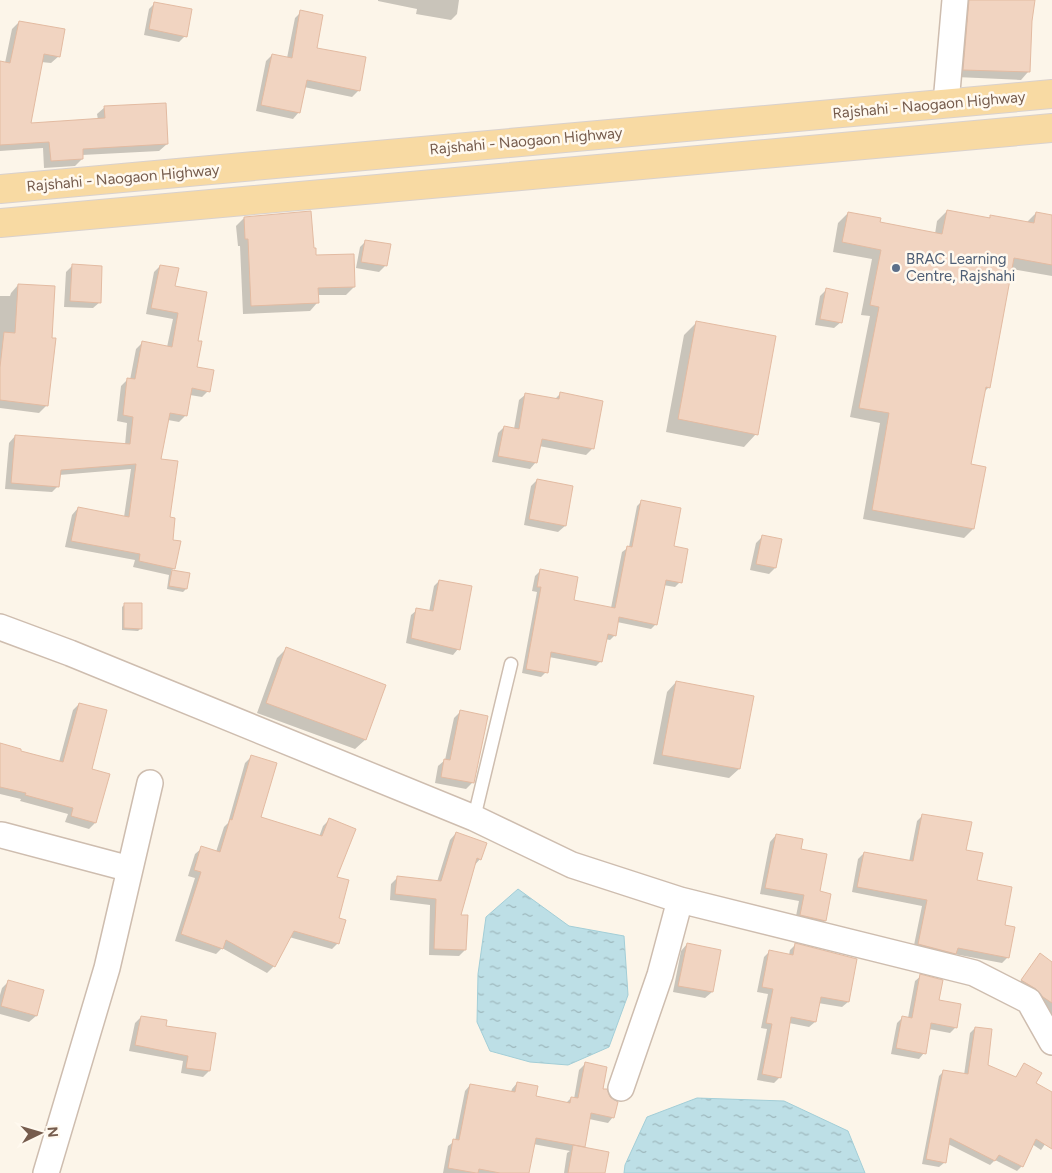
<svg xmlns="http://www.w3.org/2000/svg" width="1052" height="1173" viewBox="0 0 1052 1173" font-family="Figtree,sans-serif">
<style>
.water{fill:url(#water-ripples);stroke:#a3ced7}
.shadow{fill:#0003}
.building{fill:#f1d4c1;stroke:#e3bba2}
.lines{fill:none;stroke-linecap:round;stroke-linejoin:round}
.lane-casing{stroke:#cebdaf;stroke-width:15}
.street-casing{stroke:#cebdaf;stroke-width:28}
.primary-casing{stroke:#d9d1cd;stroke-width:30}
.lane{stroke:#fff;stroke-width:12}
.street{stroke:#fff;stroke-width:25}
.primary{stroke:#f8daa3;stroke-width:28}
.service-dot{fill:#5c6f8a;stroke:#fff9ef;stroke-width:2}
.labels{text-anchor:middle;stroke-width:5;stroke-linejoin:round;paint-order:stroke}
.street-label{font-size:15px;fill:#765c4d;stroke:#fff9ef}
.service-label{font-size:15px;fill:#4e5e75;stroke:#fff9ef;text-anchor:start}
</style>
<defs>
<pattern id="water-ripples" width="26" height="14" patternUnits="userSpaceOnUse" patternTransform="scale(1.25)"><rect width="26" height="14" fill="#bddfe6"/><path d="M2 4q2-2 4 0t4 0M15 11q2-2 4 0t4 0" fill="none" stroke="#9eb8bd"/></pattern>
</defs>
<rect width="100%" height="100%" fill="#fcf5e9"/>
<!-- water -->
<path class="water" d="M518,889L569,926L624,936L628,995L609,1047L568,1065L530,1062L490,1051L477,1022L478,974L486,917Z
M697,1098L784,1101L848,1131L865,1173H624L625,1165L647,1117Z"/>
<!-- shadow -->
<path class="shadow" d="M378,0H459L457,14L451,20L416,14L417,9L378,1Z
M959,0H1034L1031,21L1028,72L1021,80L956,77Z
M155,3L185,36L179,42L144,35L149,9Z
M301,12L315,49L359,90L352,97L304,87L299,112L293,119L256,111L266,61L272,55L287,58L295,18Z
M19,22L59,56L51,63L41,62L30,124L98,120L97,114L105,107L167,144L159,151L82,155V159L75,166L44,168L43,148L0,151V62L5,63L12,29Z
M947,211L988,219L991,216L1026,223L1036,213L1052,216V276L1011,269L989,387L984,392L970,465L973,529L964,538L863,519L880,423L850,417L870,316L861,315L872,259L833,252L838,223L848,213L878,223L935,234L937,221Z
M244,218L313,249L315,256L354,287L346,295H317V303L310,311L243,314L240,246H238L236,226Z
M366,241L390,245L385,266L379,272L356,268L360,247Z
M72,266L100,302L93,308L64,307L66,272Z
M160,266L174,287L196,342L195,368L208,391L202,397L190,395L185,416L179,422L168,420L160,460L172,541L174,568L171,571L188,574L186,589L183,592L167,589L169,575L133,567L135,560L65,547L72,515L78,508L124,517L131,469L59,475L58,486L52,492L5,489L9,443L15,436L125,445L127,423L117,421L121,386L127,380H130L136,349L142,343L167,347L173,319L146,314L154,272Z
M18,285L47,405L39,413L0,408V296H10L11,293Z
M826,290L841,322L834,328L815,325L820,296Z
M697,322L756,434L744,447L666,432L684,335Z
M526,394L554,400L560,394L592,449L586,455L539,446L536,462L530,469L492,462L498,433L504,427L514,429L519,400Z
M537,480L565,526L558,532L524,525L531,486Z
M642,501L673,547L680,582L675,587L663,585L656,624L651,629L617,622L615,635L610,640L605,639L601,661L596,666L549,657L546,672L541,677L522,673L537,592L532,591L535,576L540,571L572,601L611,608L622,552L629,547L637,506Z
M762,537L775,568L769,574L750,570L756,543Z
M439,581L458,649L453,655L406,643L411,615L417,610L429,612L434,586Z
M125,604L141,628L138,631L122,630V607Z
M286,649L385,686L365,740L355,749L257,713L277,658Z
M676,682L739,769L729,778L653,764L667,692Z
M79,704L90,769L95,823L89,829L65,822L68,814L20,801L21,799L0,794V744L19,752L59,762L73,710Z
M460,712L472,783L466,789L435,783L438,766L445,760L454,718Z
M252,756L260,817L319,837L323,826L330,819L335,878L338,943L332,949L289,937L274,966L267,973L222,948L216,954L175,941L195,878L188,876L195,854L202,848L216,852L224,827L228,823L245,763Z
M923,815L965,851L976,881L1004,926L1008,957L1002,963L954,954L949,959L913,950L922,906L852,892L858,859L864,853L909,862L917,821Z
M456,833L480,859L474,866L459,916L465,950L459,956L429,955L430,905L390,900L391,884L397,878L437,882L450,840Z
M776,835L800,850L819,892L830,895L825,921L819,927L795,921L799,901L760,894L770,842Z
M687,944L719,951L712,992L705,998L673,992L681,951Z
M795,945L848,1002L842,1007L818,1003L815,1022L809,1027L789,1023L780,1077L774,1083L757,1080L767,1029L761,1028L768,994L757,992L764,957L769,952L789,955L790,950Z
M1040,955L1052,964V1018L1048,1016L1051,1013L1016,987Z
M921,976L955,1028L950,1033L929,1029L924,1053L919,1059L891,1054L897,1023L903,1017L908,1018L915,981Z
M8,982L36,1016L29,1022L0,1014V995L2,988Z
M141,1017L164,1027L209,1071L203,1077L181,1073L183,1061L129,1051L135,1023Z
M975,1028L987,1066L1015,1078L1024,1065L1035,1084L1052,1094V1134L1041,1150L1032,1144L1022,1166L1017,1171L995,1160L990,1165L948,1144L944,1163L939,1167L922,1164L939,1076L944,1071L964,1075L970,1033Z
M585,1064L602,1090L613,1117L608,1123L589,1119L584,1147L582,1148L604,1173H564L567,1153L570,1151L533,1144L528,1173H443L448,1146L455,1141L465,1091L470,1085L511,1092L512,1089L517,1083L534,1097L566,1103L571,1098L574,1099L579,1070Z"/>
<!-- building -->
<path class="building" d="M969,0H1035L1032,21L1030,72L963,70Z
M154,2L192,9L187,37L149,29Z
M300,10L323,15L317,48L366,57L360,91L307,80L300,113L261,105L272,54L292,58Z
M19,21L65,29L60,57L44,54L31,123L105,118L104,106L166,103L168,144L83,149V159L51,161L49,142L0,145V61L10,63Z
M947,210L990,218V215L1034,223L1036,212L1052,215V265L1014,258L990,388L986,387L971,464L986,467L974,529L872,510L889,413L859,408L879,307L870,305L881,250L842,242L848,212L881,218L880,222L942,234Z
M311,211L314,248H316V255L354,254L355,287L318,288L319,303L251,306L248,239H245L244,217Z
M365,240L391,244L387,266L361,262Z
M72,264L102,266L101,303L70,301Z
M160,265L179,268L175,286L207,292L198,341H202L197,367L214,370L210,392L192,388L187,416L170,413L161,459L178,461L170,517L175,518L173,540L181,541L175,569L139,561L140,554L71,541L78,507L129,517L136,464L61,470L59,487L11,483L15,435L130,444L133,417L123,415L127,378L135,379L142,341L172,347L178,313L151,308Z
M18,284L55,286L52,338H56L48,406L0,400V367L4,332L15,333Z
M826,288L848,293L842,323L820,319Z
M696,321L776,336L758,435L678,419Z
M560,392L603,401L594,449L542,439L537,463L498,456L504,426L519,429L525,393L559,399Z
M537,479L573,486L566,526L529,519Z
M641,500L681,508L674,546L688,549L682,583L666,580L657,625L619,617L616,636L608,634L602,662L551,652L548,673L526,669L541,587H537L540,569L578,577L574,600L615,608L627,546L632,547Z
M762,535L782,539L776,568L756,564Z
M172,570L190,573L187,589L169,586Z
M439,580L472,586L460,650L411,638L416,608L433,611Z
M124,603H142V629L124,628Z
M286,647L386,685L366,740L266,703Z
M676,681L754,696L740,769L662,755Z
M79,703L107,710L92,769L110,774L96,823L71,816L73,808L25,795L26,793L0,787V743L21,749V751L63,762Z
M460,710L488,716L474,783L441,777L444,759L450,760Z
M251,755L277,763L261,817L322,836L329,818L356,829L337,877L349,880L339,918L346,920L339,944L294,931L275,967L226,940L223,949L181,934L201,872L194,870L201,846L220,852L230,819L232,820Z
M922,814L972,822L966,850L983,853L977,880L1012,887L1005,925L1015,927L1009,958L958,948L956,954L918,944L927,900L857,887L864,852L913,861Z
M456,832L487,843L481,860L477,858L461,915H468L466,950L434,949L436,899L395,894L397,876L441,881Z
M776,834L803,839L801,849L827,854L820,891L831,894L826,921L800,915L804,895L765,888Z
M687,943L721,950L713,992L678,986Z
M795,943L857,959L849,1002L821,997L816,1022L791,1017L781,1078L762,1074L772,1024L766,1023L773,989L762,987L769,950L793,955Z
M1040,953L1052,962V1003L1043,997L1036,989L1021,980Z
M920,974L943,980L939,1000L961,1004L957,1028L931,1023L926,1054L896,1048L902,1016L912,1018Z
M8,980L44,990L37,1016L1,1006Z
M141,1016L167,1020L166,1026L216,1033L210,1071L186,1068L188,1056L135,1045Z
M975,1027L992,1029L988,1065L1016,1077L1024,1063L1042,1073L1036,1083L1052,1092V1149L1036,1139L1023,1167L999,1155L995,1161L950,1138L946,1163L926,1159L943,1070L968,1074Z
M585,1062L607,1067L603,1089H607L610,1097L618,1102L614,1118L591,1113L585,1147L536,1138L529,1173H500L479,1169L478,1173H476L448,1168L453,1139L459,1140L470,1084L515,1092L517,1082L538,1086L536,1096L570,1103L571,1097L578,1098Z
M573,1145L609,1152L605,1173H568Z"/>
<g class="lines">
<defs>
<path id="lane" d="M474,818L511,664"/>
<path id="street" d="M946,103L955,0
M0,627L70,653L474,818L572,865L680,900L974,973L1029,1001L1052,1042
M2,835L130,869
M621,1088L660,975L680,900
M46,1173L107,968L150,783"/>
<path id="primary" d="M0,189L1052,94
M0,223L1052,128"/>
</defs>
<!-- lane casing -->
<use href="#lane" class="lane-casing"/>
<!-- street casing -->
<use href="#street" class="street-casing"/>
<!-- primary casing -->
<use href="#primary" class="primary-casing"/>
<!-- lane -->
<use href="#lane" class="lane"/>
<!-- street -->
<use href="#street" class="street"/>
<!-- primary -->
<use href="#primary" class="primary"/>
</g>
<!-- markers -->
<circle class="service-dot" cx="896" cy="268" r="5"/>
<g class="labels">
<!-- street labels -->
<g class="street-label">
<text transform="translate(929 105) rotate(-5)" y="5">Rajshahi - Naogaon Highway</text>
<text transform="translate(526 141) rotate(-5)" y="5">Rajshahi - Naogaon Highway</text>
<text transform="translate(123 178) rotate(-5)" y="5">Rajshahi - Naogaon Highway</text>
</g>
<!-- service labels -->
<g class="service-label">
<text x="906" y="264">BRAC Learning<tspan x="906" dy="17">Centre, Rajshahi</tspan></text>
</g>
</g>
<!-- north arrow -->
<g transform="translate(40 1133) rotate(85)" stroke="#fff9ef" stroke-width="4" paint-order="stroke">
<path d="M0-4L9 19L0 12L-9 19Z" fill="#765c4d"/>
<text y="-8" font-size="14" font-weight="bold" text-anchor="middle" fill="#765c4d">N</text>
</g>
</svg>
